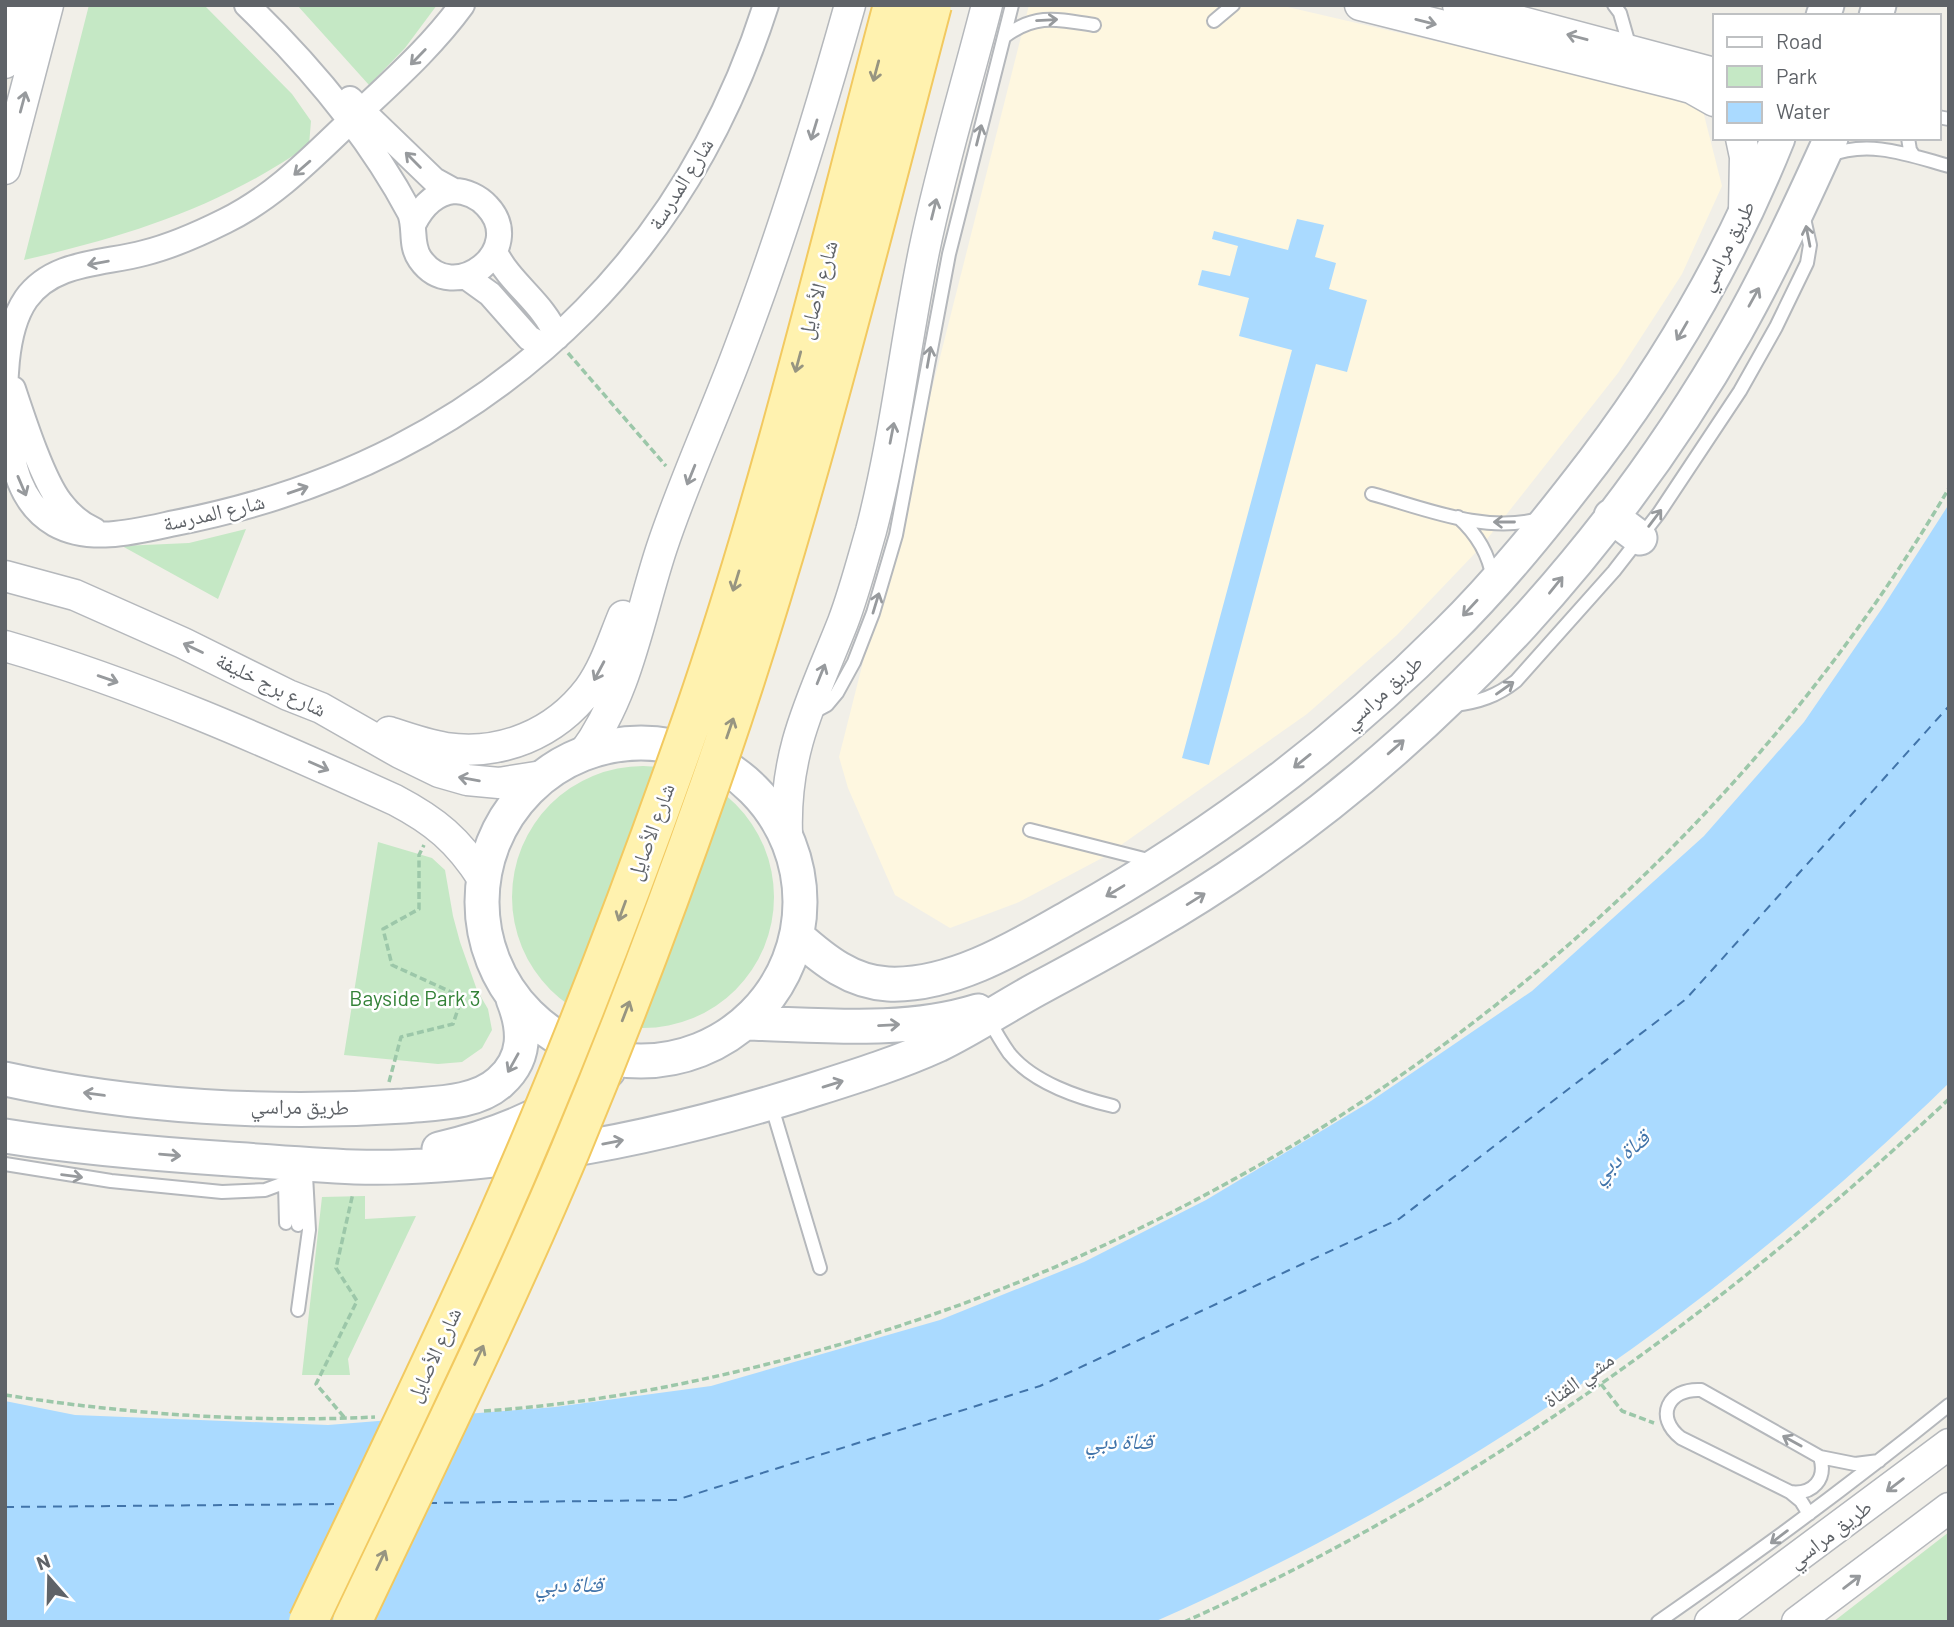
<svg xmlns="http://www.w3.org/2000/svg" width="1954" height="1627" viewBox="0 0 1954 1627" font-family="Barlow,'Noto Naskh Arabic',sans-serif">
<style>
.commercial{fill:#fef7e0}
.green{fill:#c5e8c5}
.water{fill:#aadaff}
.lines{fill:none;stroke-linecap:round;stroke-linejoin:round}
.ferry{stroke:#4174aa;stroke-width:2;stroke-dasharray:9 7;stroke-linecap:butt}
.service-casing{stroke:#b5b8bc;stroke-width:16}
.minor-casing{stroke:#b5b8bc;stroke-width:28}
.tertiary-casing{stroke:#b5b8bc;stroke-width:33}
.secondary-casing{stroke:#b6babf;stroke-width:37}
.path{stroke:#9cc7a9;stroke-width:3.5;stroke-dasharray:7 3.5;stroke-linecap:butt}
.service{stroke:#fff;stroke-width:12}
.minor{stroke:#fff;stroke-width:24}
.tertiary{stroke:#fff;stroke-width:30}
.secondary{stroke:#fff;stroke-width:33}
.primary-bridge-casing{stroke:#f2c960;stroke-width:42;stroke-linecap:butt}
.primary-bridge{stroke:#fff2af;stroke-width:38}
.oneway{stroke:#979a9d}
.oneway2{stroke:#979581}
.labels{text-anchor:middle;stroke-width:5;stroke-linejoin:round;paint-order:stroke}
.street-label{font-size:21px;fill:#5f6368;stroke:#fff}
.park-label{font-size:21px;fill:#348238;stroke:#fff}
.water-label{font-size:23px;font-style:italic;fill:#4174aa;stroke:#fff}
</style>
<rect width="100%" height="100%" fill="#f1efe8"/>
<!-- commercial -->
<path class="commercial" d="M1029,5H1279L1701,103L1722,186L1682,274L1618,373L1480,548L1397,635L1307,714L1104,857L1019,902L950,928L895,895L848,788L839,757Z"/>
<!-- green -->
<path class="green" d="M89,5H204L292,94L311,121L309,145C220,207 129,236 24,260Z
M297,5H437L405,48L369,85Z
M246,529L218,599L122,546L189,543Z
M512 897a131 131 0 1 1 262 0a131 131 0 1 1-262 0Z
M378,842L432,858L445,870L453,916L460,942L477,990L488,1009L492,1030L482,1048L462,1062L438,1064L344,1055Z
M365,1196V1219L416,1216L348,1359L350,1375H302L322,1197Z
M1949,1532V1622H1833Z"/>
<!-- water -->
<path class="water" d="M1297,219L1324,225L1315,257L1336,263L1329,289L1367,300L1347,372L1316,364L1209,765L1182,758L1292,350L1239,336L1249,298L1198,285L1202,270L1230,276L1238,246L1212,239L1214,231L1288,250Z
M1949,504V1083C1719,1307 1448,1493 1154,1622H5V1401L75,1415L328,1425L555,1407L711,1386L940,1320L1084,1262L1206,1200L1368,1103L1532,991L1704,836L1804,722L1883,607Z"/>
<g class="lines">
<!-- ferry -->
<path class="ferry" d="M428,1503L676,1500L1040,1386L1399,1219L1686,999L1949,706
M5,1507L342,1504"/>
<defs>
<path id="service" d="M1614,5L1620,13L1630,48
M1214,21L1233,5
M1004,37C1035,13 1057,19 1094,25
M1938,117L1949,119
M1908,138L1910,150L1914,156
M1828,156C1869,139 1909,155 1949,166
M1372,494C1424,508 1484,534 1539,519
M1458,517C1477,534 1489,554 1493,579
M1455,705C1479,702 1497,696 1516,681L1614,571L1659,513L1740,391L1776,327L1807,263L1810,245L1803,214
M812,713L827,705L837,693L854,662L873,613L896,535L949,254L1012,5
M1030,830L1152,861
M989,1020C995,1031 1002,1043 1009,1053C1032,1082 1079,1098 1113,1106
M771,1104L820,1268
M5,1164L111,1181L222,1192L265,1190L308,1174
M295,1180L298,1225
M285,1184L286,1223
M298,1310L309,1230L306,1175
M1790,1492C1813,1495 1827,1479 1820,1457
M1809,1514L1801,1501L1790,1492L1681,1438C1654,1417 1668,1388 1701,1390L1820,1457L1855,1464L1879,1461
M1658,1622C1758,1553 1855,1481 1949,1405"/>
<path id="minor" d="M247,5C311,67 368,134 410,213C416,228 410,245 420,259C454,308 528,249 487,206C479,197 466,191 454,191C434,193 422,207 414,223
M462,5C432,46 396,78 360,112C317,152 278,195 225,221C199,234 172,246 144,253C103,264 53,261 26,299C4,331 3,390 8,427C12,464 20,504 55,524C91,544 138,531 175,523C334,492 471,425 585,310C670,224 729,120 766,5
M350,99L434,180L454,191
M495,252C510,284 544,303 557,337
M465,276L490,294L529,338L545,347
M13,389C23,419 42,478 60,502C69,514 80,524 94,530"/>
<path id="tertiary" d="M1360,5L1676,84L1691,88L1714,101
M1458,5L1714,73
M5,63L21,5
M1741,138L1745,157L1744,211
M5,169L48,5
M5,576L75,595L183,643L288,695L321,708L400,753L439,772L467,780L499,783L536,777
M5,646C140,685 267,742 395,800C435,821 458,840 483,879
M389,732C407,738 427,745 446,748C501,756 555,734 589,689C605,667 613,640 623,616
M583,754C628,694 639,616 662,547C685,478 716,412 741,344C783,233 818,119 850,5
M787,834C784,750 813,698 843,622C854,593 862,562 871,531C895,439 905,344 924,251C941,168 966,87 987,5
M1710,1622L1949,1444
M1797,1622L1949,1508"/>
<path id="secondary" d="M1823,16L1827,5
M1876,16L1879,5
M1611,516L1640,538
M482 902a159 159 0 1 1 318 0a159 159 0 1 1-318 0Z
M798,937C824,960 851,982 888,984C952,987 1019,946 1073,915C1209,839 1336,744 1446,634C1500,581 1548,521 1594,461C1669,362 1732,253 1778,138
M747,1023C823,1025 904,1034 978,1011
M5,1079C133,1107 273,1115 404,1106C434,1103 476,1104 500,1082C527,1058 525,1029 513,999
M5,1136C80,1148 155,1154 230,1159C272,1162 313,1165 355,1167C414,1169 476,1163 535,1155C625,1143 713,1121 800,1094C847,1079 894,1065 938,1045C973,1028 1004,1007 1037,989C1110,950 1182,910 1251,862C1448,725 1617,540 1736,331C1771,269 1801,204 1831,138
M439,1149C501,1135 558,1110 608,1071"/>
</defs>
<!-- service casing -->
<use href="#service" class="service-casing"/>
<!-- minor casing -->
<use href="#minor" class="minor-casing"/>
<!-- tertiary casing -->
<use href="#tertiary" class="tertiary-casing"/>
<!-- secondary casing -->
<use href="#secondary" class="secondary-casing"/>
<!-- path -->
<path class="path" d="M568,353L666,466
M389,1082L401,1037L453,1024L462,997L392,965L383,929L419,909V855L424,845
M1601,1384L1622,1411L1654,1423
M5,1395C127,1414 252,1423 375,1417
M484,1411C589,1404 693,1384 795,1357C1271,1230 1699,915 1949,488
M344,1417L316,1384L357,1301L336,1268L353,1193
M1184,1622C1469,1495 1722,1312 1949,1099"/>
<!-- service -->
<use href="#service" class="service"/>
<!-- minor -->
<use href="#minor" class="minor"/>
<!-- tertiary -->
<use href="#tertiary" class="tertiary"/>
<!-- secondary -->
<use href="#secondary" class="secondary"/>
<defs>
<path id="primary-bridge" d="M308,1622C370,1491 433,1362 492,1230C567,1061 633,888 694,714C774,482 830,242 893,5
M352,1622C426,1466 503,1310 570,1151C620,1031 666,910 709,787C799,531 863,267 932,5"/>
</defs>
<!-- primary-bridge casing -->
<use href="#primary-bridge" class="primary-bridge-casing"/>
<!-- primary-bridge -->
<use href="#primary-bridge" class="primary-bridge"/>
</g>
<!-- one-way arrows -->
<defs><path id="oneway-shaft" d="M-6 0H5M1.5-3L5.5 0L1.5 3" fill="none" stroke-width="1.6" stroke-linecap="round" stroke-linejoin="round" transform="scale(1.75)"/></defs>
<g class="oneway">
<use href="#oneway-shaft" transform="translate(1047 20) rotate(-3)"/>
<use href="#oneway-shaft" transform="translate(1426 22) rotate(14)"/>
<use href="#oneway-shaft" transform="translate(1577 37) rotate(-165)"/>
<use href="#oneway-shaft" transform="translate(418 57) rotate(134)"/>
<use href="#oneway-shaft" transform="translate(23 102) rotate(-75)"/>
<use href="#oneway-shaft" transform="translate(814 130) rotate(107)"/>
<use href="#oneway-shaft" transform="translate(979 135) rotate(-76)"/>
<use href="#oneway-shaft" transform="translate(413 160) rotate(-135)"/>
<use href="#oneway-shaft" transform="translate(302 168) rotate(139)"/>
<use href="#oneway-shaft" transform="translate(934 209) rotate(-76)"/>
<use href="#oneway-shaft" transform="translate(1808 236) rotate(-101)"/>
<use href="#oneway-shaft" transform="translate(98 263) rotate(170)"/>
<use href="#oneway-shaft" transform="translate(1754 297) rotate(-61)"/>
<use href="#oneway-shaft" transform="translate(1682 331) rotate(120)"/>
<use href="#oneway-shaft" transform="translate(929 357) rotate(-80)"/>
<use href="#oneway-shaft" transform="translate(892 433) rotate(-79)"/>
<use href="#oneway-shaft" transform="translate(691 475) rotate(112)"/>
<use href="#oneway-shaft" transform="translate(22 486) rotate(67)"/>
<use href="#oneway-shaft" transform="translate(298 490) rotate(-19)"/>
<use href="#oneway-shaft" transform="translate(1655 518) rotate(-53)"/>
<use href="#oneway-shaft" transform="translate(1504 522) rotate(180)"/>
<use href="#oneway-shaft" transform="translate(1556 585) rotate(-51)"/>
<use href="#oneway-shaft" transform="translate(876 603) rotate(-73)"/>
<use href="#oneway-shaft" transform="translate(1470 608) rotate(133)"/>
<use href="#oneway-shaft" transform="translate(193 648) rotate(-155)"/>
<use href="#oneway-shaft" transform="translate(599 671) rotate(118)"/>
<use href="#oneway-shaft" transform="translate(821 674) rotate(-68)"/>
<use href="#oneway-shaft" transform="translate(108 679) rotate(19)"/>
<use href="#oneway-shaft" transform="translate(1505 688) rotate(-35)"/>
<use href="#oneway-shaft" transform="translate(1396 747) rotate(-41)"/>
<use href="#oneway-shaft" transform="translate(1302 761) rotate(141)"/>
<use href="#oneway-shaft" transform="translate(319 766) rotate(24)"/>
<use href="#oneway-shaft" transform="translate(469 779) rotate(-170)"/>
<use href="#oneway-shaft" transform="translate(1115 891) rotate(149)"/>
<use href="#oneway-shaft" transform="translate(1196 899) rotate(-32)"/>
<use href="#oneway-shaft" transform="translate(889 1025) rotate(-3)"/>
<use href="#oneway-shaft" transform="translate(513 1063) rotate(119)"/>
<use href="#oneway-shaft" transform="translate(833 1084) rotate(-17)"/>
<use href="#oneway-shaft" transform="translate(94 1094) rotate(-172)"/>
<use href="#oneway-shaft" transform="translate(613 1142) rotate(-11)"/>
<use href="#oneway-shaft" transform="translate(170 1155) rotate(5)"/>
<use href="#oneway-shaft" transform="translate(72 1176) rotate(7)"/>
<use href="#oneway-shaft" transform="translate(1792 1441) rotate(-151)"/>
<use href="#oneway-shaft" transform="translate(1895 1485) rotate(143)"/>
<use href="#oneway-shaft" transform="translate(1779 1537) rotate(143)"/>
<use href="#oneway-shaft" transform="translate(1852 1582) rotate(-37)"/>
</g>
<g class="oneway2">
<use href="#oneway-shaft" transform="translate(876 71) rotate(105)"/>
<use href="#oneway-shaft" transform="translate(798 362) rotate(105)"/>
<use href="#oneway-shaft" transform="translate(736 581) rotate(107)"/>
<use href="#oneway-shaft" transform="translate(730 728) rotate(-71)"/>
<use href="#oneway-shaft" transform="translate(622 911) rotate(110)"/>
<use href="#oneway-shaft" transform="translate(626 1011) rotate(-69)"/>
<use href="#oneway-shaft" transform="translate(479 1355) rotate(-65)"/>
<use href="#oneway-shaft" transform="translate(381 1560) rotate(-65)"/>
</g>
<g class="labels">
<!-- street labels -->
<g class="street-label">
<text transform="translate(681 184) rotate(-58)" y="7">شارع المدرسة</text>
<text transform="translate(1727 246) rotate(-63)" y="7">طريق مراسي</text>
<text transform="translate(818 290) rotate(-75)" y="7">شارع الأصايل</text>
<text transform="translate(214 513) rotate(-13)" y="7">شارع المدرسة</text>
<text transform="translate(271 685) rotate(26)" y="7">شارع برج خليفة</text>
<text transform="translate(1383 692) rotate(-42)" y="7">طريق مراسي</text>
<text transform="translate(651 832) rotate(-70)" y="7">شارع الأصايل</text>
<text transform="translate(300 1107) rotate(1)" y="7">طريق مراسي</text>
<text transform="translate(434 1355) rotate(-65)" y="7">شارع الأصايل</text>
<text transform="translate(1579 1380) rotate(-35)" y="7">مشي القناة</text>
<text transform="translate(1830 1534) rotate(-37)" y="7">طريق مراسي</text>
</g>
<!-- park labels -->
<g class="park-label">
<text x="415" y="1006">Bayside Park 3</text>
</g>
<!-- water labels -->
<g class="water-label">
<text transform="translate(1620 1156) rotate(-39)" y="8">قناة دبي</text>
<text x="1119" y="1449">قناة دبي</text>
<text x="569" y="1592">قناة دبي</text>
</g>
</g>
<!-- border -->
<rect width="1954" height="1627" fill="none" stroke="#5f6368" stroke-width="14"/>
<!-- legend -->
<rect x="1713" y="14" width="228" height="126" fill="#ffffff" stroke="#bfc1c3" stroke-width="2"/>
<rect x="1727" y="37" width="35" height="10" fill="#ffffff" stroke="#bfc1c3" stroke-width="2"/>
<text x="1776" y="49" font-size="21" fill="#5f6368">Road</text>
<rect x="1727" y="66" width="35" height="21" fill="#c5e8c5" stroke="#bfc1c3" stroke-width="2"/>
<text x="1776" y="84" font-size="21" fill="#5f6368">Park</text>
<rect x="1727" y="102" width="35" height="21" fill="#aadaff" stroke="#bfc1c3" stroke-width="2"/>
<text x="1776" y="119" font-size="21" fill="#5f6368">Water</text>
<!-- north arrow -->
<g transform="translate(49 1578) rotate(340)" stroke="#ffffff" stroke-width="5" paint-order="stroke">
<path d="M0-5L12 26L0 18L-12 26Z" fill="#5f6368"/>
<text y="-10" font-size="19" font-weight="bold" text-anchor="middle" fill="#5f6368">N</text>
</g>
</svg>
